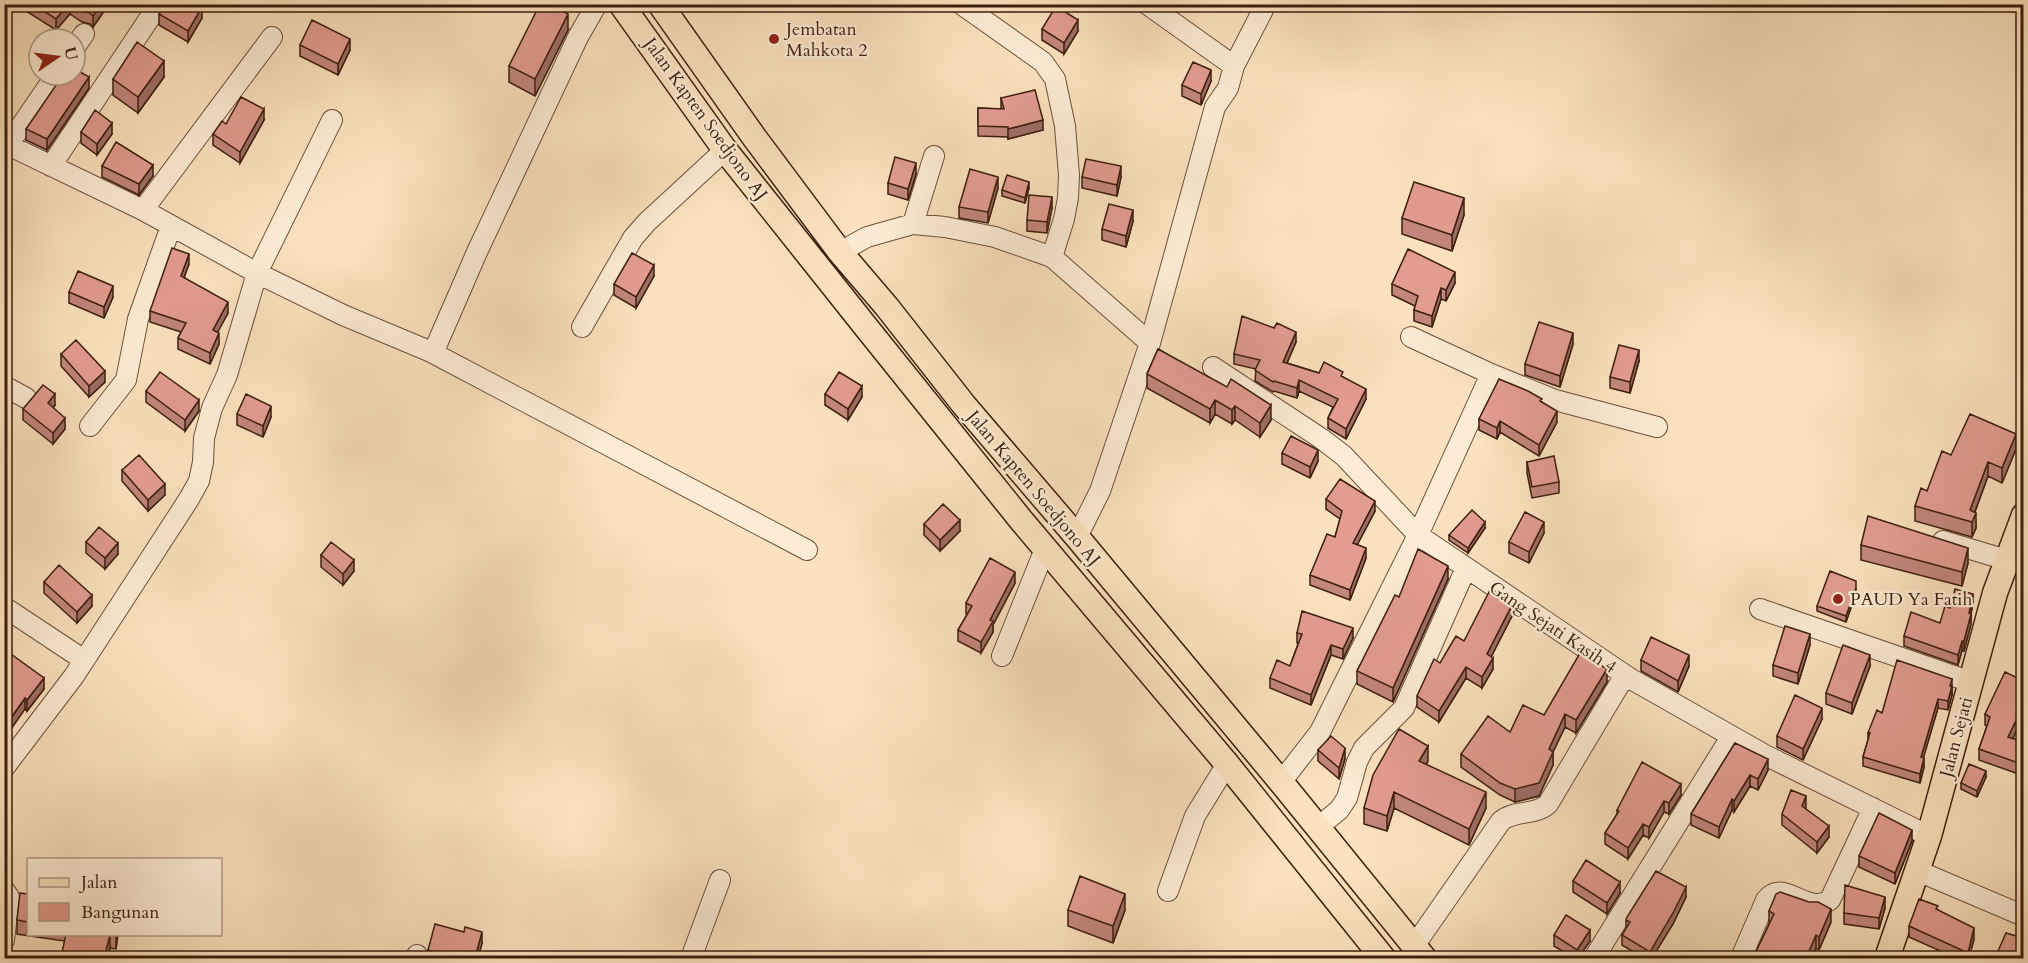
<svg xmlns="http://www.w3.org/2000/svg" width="2028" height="963" viewBox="0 0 2028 963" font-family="Cardo,serif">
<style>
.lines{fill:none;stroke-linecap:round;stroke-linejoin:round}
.minor-casing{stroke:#6c4f3a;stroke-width:22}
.major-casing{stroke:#3d1e0e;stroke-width:27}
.minor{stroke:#fcecd5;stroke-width:20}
.major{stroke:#fbe1be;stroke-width:24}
.wall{fill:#c2867c;stroke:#3d1e0e;stroke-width:1.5}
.shaded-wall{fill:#9e6d65;stroke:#3d1e0e;stroke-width:1.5}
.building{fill:#e29c90;stroke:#3d1e0e;stroke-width:1.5}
.poi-dot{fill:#8f2418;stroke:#fcecd5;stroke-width:2}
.labels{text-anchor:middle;stroke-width:4.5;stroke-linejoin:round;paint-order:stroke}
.poi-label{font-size:18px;fill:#3d1e0e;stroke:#fcecd5;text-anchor:start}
.street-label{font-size:18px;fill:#3d1e0e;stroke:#fcecd5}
</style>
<rect width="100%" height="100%" fill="#fbe1be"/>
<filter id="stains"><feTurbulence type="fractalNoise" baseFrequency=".00333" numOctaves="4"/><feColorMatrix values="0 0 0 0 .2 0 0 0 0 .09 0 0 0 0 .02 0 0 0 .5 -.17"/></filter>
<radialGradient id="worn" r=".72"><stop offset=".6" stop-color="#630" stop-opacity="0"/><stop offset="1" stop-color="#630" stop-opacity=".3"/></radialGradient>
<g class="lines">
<defs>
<path id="minor" d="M961,4L1043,62L1055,79L1065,126L1069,175L1068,198L1064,219L1052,257
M1147,4L1234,66
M75,47L84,34
M4,143L143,210L257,273L343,315L429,351L435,348L437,344L477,252L578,37L597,4
M8,145L56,75
M51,166L159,4
M143,210L272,37
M913,224L934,156
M840,252L867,237L913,224L945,227L995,237L1052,257L1150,343
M582,327L633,238L647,222L725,150
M1411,337L1491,374L1555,400L1657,427
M429,351L807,550
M1213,367L1322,439L1344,456L1418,535L1631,679L1765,755L1929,836
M4,386L26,398
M90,426L126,380L138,319L171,226
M1077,537L1100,491L1150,343L1215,107L1228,88L1234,66L1266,4
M1943,541L2007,560
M4,607L84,660
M1760,609L1971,682
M1002,656L1045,549
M4,768L74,676L189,499L199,481L203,462L204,438L212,408L227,375L257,273L332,120
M1281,782L1320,732L1418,535L1491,374
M1318,827L1339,810L1347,798L1357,762L1364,748L1404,708L1466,568
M1918,871L2024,916
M4,890L9,897L4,940
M1168,891L1195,816L1227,764
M1414,946L1501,821C1516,809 1535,816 1548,804L1625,675
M416,958L417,955
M691,958L720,880
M1594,958L1731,737
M1741,958L1766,900C1783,877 1807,916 1830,900L1873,808"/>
<path id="major" d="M621,4L725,150L866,327L1021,520L1227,764L1383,958
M660,4L754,137L840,252L887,307L964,405L1077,537L1281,782L1424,958
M1887,958L1929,836L1995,593L2024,515"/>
</defs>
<!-- minor casing -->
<use href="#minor" class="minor-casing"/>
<!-- major casing -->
<use href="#major" class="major-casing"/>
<!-- minor -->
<use href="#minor" class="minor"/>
<!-- major -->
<use href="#major" class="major"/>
</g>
<!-- wall -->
<path class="wall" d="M15,4H109L93,27L90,24L82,22L70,14L56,30Z
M159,14L202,18L188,42L159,25Z
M1042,29L1078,31L1064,54L1042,40Z
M568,30L535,96L509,82V66Z
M300,45L350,50L338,75L300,56Z
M164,77L138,113L113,95V79Z
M1211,81L1201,105L1182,96V85Z
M89,88L47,150L26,140V129Z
M1001,98L1043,130L1008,139V137L978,136V108L1001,109Z
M264,120L240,163L213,145V134Z
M81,132L112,134L97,155L81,143Z
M102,166L153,176L139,195L102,177Z
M916,174L908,200L888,194V183Z
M1082,177H1121L1117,196L1082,188Z
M998,188L988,223L959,218V207Z
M1029,188L1025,203L1002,196V190Z
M1052,208L1047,233L1027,231V220Z
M1464,215L1452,251L1402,234V218Z
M1133,221L1126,247L1102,240V229Z
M189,264L184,277L228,313L217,332L219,344L210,364L178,349V338L181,332L150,322V311Z
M654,276L636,308L614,295V284Z
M1455,283L1446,301L1441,299L1432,327L1414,321V310L1415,306L1392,295V284Z
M69,292L113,297L104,318L69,303Z
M1274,328L1296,342L1287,363L1319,373L1343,377L1366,399L1346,439L1328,428V418L1333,407L1299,391L1297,398L1274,391L1273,392L1255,381L1256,369L1234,364V354Z
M1573,344L1560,387L1525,375V364Z
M1158,349L1271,420L1260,437L1235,420L1232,424L1215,414L1210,423L1147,388V374Z
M61,354L105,382L89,397L61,366Z
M1639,361L1630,393L1610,388V377Z
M146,391L199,411L185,431L146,402Z
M825,394L862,397L848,420L825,405Z
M1542,402L1557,422L1539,456L1500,432L1497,439L1479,430V419Z
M55,405L53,408L65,429L53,444L23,420V409Z
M237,414L271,417L263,437L237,425Z
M2016,449L2002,483L1988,476L1975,512L1976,528L1972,537L1915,521V506L1927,491L1951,455Z
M1282,453L1318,461L1310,478L1282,464Z
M1527,462L1559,482V493L1532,498L1527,473Z
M122,470L165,495L148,511L122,481Z
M1326,499L1375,511L1357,545L1366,558L1350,600L1310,585V575L1335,537L1340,519L1326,509Z
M924,524L960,531L940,551L924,535Z
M1485,528L1468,553L1449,540V535Z
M1544,533L1529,563L1509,553V542Z
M86,542L118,554L105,569L86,553Z
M1861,545L1968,563L1962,586L1861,560Z
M321,555L354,571L343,585L321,567Z
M1448,579L1393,702L1357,684V671L1399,597Z
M44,582L92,606L77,623L44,593Z
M1015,583L993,625V632L981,653L958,641V630L967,615L966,614V603Z
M1856,593L1846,622L1817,611V606Z
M1973,603L1971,614V624L1964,651L1962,650L1958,665L1904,646V636L1940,623L1950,608Z
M1513,614L1491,657L1493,669L1482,688L1466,678L1439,722L1417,707V696L1464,641Z
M1297,633L1353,638L1343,659L1331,655L1311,705L1270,688V678L1290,666L1298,644L1297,643Z
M1810,645L1798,684L1773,676V665Z
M4,649L44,689L27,711L25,709Z
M1641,660L1689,666L1678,692L1641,671Z
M1870,666L1852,714L1826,704V693Z
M1952,679V695L1948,710L1938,708L1923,758L1924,767L1920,783L1863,766V757L1868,740V733L1882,713Z
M2024,681V715L2013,738L2024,742V776L1979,760V749L1987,726L1985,725V714Z
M1607,682L1576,733L1565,727L1553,752V765L1539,796L1515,802L1500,795L1461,767V754L1510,732Z
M1822,719L1803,760L1777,747V736Z
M1735,743L1768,770L1758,790L1750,786L1734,812L1732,810L1719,838L1691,825V814Z
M1318,750L1345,759L1339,779L1318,761Z
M1428,761L1426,764L1486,808L1469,845L1394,808L1387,831L1364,824V808Z
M1986,777L1977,797L1961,789V783Z
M1681,795L1669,814L1664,812L1649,838L1643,835L1628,859L1605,844V833L1617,814V810Z
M1806,807L1805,808L1829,837L1817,853L1782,825V814Z
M1912,841L1895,884L1859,867V856Z
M1573,881L1620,893L1607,914L1573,892Z
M28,894V934H118L116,949L110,948L108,958H61L65,941L17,934V920Z
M1686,897L1673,924L1655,953L1665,958H1644L1622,945V935L1626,929V920Z
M1885,908L1879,929L1844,924V913Z
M1068,910H1125L1113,943L1068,926Z
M1938,910L1974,939L1969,958H1956L1909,937V926Z
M1769,911L1831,922L1819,950L1816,948L1812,958H1753L1769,924Z
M1554,935L1590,941L1578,958H1574L1554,946Z
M482,943L478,958H428V950Z"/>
<!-- shaded-wall -->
<path class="shaded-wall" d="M68,4H70V14L56,30V19Z
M101,4H109L93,27V16Z
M202,7V18L188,42V31Z
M568,14V30L535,96V79Z
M1078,20V31L1064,54V43Z
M350,39V50L338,75V64Z
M164,61V77L138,113V97Z
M1211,70V81L1201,105V94Z
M89,77V88L47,150V139Z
M264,109V120L240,163V152Z
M1043,120V130L1008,139V129Z
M112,123V134L97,155V144Z
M916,163V174L908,200V189Z
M153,165V176L139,195V184Z
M1121,166V177L1117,196V185Z
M998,177V188L988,223V212Z
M1029,182V188L1025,203V198Z
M1052,197V208L1047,233V222Z
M1464,198V215L1452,251V235Z
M1133,210V221L1126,247V236Z
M189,254V264L181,286V276Z
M654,265V276L636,308V297Z
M1455,272V283L1446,301V290Z
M113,286V297L104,318V307Z
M1441,288V299L1432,327V316Z
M228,302V313L213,341V330Z
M1296,332V342L1283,372V362Z
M219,333V344L210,364V353Z
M1573,333V344L1560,387V376Z
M1639,350V361L1630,393V382Z
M105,371V382L89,397V386Z
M1299,380V391L1297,398V388Z
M862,386V397L848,420V409Z
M1366,389V399L1346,439V429Z
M55,394V405L48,414V403Z
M199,400V411L185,431V420Z
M1215,400V414L1210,423V409Z
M1271,405V420L1260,437V423Z
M271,406V417L263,437V426Z
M1235,406V420L1232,424V410Z
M1557,411V422L1539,456V445Z
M65,418V429L53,444V433Z
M1500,421V432L1497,439V428Z
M2016,434V449L2002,483V468Z
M1318,450V461L1310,478V467Z
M1988,462V476L1971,522L1970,510Z
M165,484V495L148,511V500Z
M1375,501V511L1353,553V543Z
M1976,513V528L1972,537V522Z
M960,520V531L940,551V540Z
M1485,522V528L1468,553V548Z
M1544,522V533L1529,563V552Z
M118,543V554L105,569V558Z
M1366,548V558L1350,600V590Z
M1968,548V563L1962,586V572Z
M354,560V571L343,585V574Z
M1448,566V579L1393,702V688Z
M1015,572V583L993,625V632L981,653V642L990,620Z
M1856,588V593L1846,622V616Z
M1973,594V603L1969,623V613Z
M92,595V606L77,623V612Z
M1513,603V614L1487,665V654Z
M1971,614V624L1964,651V641Z
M1353,628V638L1343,659V649Z
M1810,634V645L1798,684V673Z
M1962,641V650L1958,665V655Z
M1331,645V655L1311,705V695Z
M1689,655V666L1678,692V681Z
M1870,655V666L1852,714V703Z
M1493,658V669L1482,688V677Z
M1466,667V678L1439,722V711Z
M1607,669V682L1576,733V720Z
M44,678V689L27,711V700Z
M1952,686V695L1948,710V701Z
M25,698V709L4,739V728Z
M1938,699V708L1921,766V757Z
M2024,704V715L2008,748V737Z
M1822,708V719L1803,760V749Z
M1565,714V727L1553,752V765L1539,796L1515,802V789L1549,749Z
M1428,746V761L1419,776V761Z
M1345,748V759L1339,779V768Z
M1924,758V767L1920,783V774Z
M1768,759V770L1758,790V779Z
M1986,771V777L1977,797V791Z
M1750,775V786L1734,812V801Z
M1681,784V795L1669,814V803Z
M1394,792V808L1387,831V816Z
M1486,792V808L1469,845V829Z
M1806,796V807L1802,817V806Z
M1732,799V810L1719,838V827Z
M1664,801V812L1649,838V827Z
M1643,824V835L1628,859V848Z
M1829,826V837L1817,853V842Z
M1912,830V841L1895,884V873Z
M1620,882V893L1607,914V903Z
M1686,887V897L1673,924L1652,958H1650V952Z
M1125,894V910L1113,943V926Z
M1885,897V908L1879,929V918Z
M1831,909V922L1819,950V937Z
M1974,928V939L1969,958H1968V953Z
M1590,930V941L1578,958H1577V950Z
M482,932V943L478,958H475Z
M116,934H118L116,949Z
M110,935V948L108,958H104Z
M1816,935V948L1812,958H1806Z
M2023,938V949L2020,958H2017Z"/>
<!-- building -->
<path class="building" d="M33,4H68L56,19Z
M72,4H101L93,16L90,13L82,11Z
M166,4H198L202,7L188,31L159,14Z
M540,4H550L568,14L535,79L509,66Z
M1056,6L1078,20L1064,43L1042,29Z
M312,20L350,39L338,64L300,45Z
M137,42L164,61L138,97L113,79Z
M1193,62L1211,70L1201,94L1182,85Z
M75,69L89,77L47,139L26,129L63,75H75Z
M1035,90L1043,120L1008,129V127L978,126V108L1004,109L1001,98Z
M241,97L264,109L240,152L213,134L222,121L226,124Z
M95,110L112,123L97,144L81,132Z
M116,142L153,165L139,184L102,166Z
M895,157L916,163L908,189L888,183Z
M1086,159L1121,166L1117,185L1082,177Z
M970,169L998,177L988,212L959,207Z
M1007,175L1029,182L1025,198L1002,190Z
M1414,182L1464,198L1452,235L1402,218Z
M1029,195L1052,197L1047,222L1027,220Z
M1109,204L1133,210L1126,236L1102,229Z
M172,248L189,254L181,276L228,302L213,330L219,333L210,353L178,338L186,323L150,311Z
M1408,249L1455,272L1446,290L1441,288L1432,316L1414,310L1418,296L1392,284Z
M632,253L654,265L636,297L614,284Z
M78,271L113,286L104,307L69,292Z
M1242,316L1274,328L1277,323L1296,332L1283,362L1319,373L1324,362L1343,372L1341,376L1366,389L1346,429L1328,418L1338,399L1299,380L1297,388L1274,381L1273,382L1255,370L1260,360L1234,354Z
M1539,322L1573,333L1560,376L1525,364Z
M76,340L105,371L89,386L61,354Z
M1619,345L1639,350L1630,382L1610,377Z
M1158,349L1227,387L1231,379L1271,405L1260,423L1235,406L1232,410L1215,400L1210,409L1147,374Z
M160,372L199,400L185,420L146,391Z
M839,372L862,386L848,409L825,394Z
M1499,379L1528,391L1542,399L1540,401L1557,411L1539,445L1500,421L1497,428L1479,419Z
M43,385L55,394L48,403L65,418L53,433L23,409Z
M246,394L271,406L263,426L237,414Z
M1970,414L2016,434L2002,468L1988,462L1970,510L1976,513L1972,522L1915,506L1921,488L1927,491L1942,451L1951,455Z
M1291,436L1318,450L1310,467L1282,453Z
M139,455L165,484L148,500L122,470Z
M1554,456L1559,482L1532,487L1527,462Z
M1340,479L1375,501L1353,543L1366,548L1350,590L1310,575L1327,534L1335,537L1342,511L1326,499Z
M943,504L960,520L940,540L924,524Z
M1472,510L1485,522L1468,548L1449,535Z
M1525,512L1544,522L1529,552L1509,542Z
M1868,516L1968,548L1962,572L1861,545Z
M99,527L118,543L105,558L86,542Z
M331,542L354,560L343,574L321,555Z
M1418,549L1448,566L1393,688L1357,671L1395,595L1399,597Z
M990,558L1015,572L990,620L993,621L981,642L958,630L972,606L966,603Z
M59,565L92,595L77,612L44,582Z
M1830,571L1856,581V588L1846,616L1817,606Z
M1491,588L1513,603L1487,654L1493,658L1482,677L1466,667L1439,711L1417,696L1434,659L1440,663L1456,636L1464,641Z
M1955,589L1973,594L1969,613L1971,614L1964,641H1962L1958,655L1904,636L1911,612L1940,623L1945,606L1950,608Z
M1302,611L1353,628L1343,649L1331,645L1311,695L1270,678L1277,660L1290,666L1302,634L1297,633Z
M1785,626L1810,634L1798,673L1773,665Z
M1651,637L1689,655L1678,681L1641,660Z
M1843,645L1870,655L1852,703L1826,693Z
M4,649L44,678L27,700L25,698L4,728Z
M1580,653L1607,669L1576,720L1565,714L1549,749L1553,752L1539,783L1515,789L1500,783L1461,754L1488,716L1510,732L1523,705L1544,715Z
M1897,660L1952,679L1950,686H1952L1948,701L1938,699L1921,757L1924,758L1920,774L1863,757L1870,733H1868L1877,710L1882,713Z
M2005,672L2024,681V704L2008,737L2024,742V765L1979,749L1990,717L1985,714Z
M1795,695L1822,708L1803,749L1777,736Z
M1399,729L1428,746L1419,761L1486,792L1469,829L1394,792L1387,816L1364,808L1373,775Z
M1331,736L1345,748L1339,768L1318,750Z
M1735,743L1768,759L1758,779L1750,775L1734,801L1732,799L1719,827L1691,814Z
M1642,762L1681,784L1669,803L1664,801L1649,827L1643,824L1628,848L1605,833L1619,811L1617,810Z
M1969,764L1986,771L1977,791L1961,783Z
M1791,790L1806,796L1802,806L1829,826L1817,842L1782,814Z
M1879,813L1912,830L1895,873L1859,856Z
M1586,860L1620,882L1607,903L1573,881Z
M1656,871L1686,887L1673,913L1650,952L1622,935L1630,922L1626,920L1627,917Z
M1080,876L1125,894L1113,926L1068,910Z
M1845,885L1885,897L1879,918L1844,913Z
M1780,892L1809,902H1818L1831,909L1819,937L1816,935L1806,958H1753L1774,914L1769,911L1776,894Z
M20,893L28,894V922L17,920Z
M1919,899L1938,906L1936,909L1974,928L1968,953L1909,926Z
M1566,915L1590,930L1577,950L1554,935Z
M435,924L464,932L465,927L482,932L475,958H456L428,950Z
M2006,933L2023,938L2017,958H1995Z
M66,934H116V936L110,935L104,958H68L61,957Z
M1653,952L1665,958H1650Z"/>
<!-- markers -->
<g class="poi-dot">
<circle cx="774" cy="39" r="6"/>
<circle cx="1838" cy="599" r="6"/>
</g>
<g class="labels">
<!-- poi labels -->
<g class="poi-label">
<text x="786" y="35">Jembatan<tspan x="786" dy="21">Mahkota 2</tspan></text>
<text x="1850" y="605">PAUD Ya Fatih</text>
</g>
<!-- street labels -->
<g class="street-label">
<text transform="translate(706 119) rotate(54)" y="6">Jalan Kapten Soedjono AJ</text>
<text transform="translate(1034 488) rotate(50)" y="6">Jalan Kapten Soedjono AJ</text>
<text transform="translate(1553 627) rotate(34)" y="6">Gang Sejati Kasih 4</text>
<text transform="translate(1956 737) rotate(-75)" y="6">Jalan Sejati</text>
</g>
</g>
<!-- margin -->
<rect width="2028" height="963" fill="none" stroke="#fbe1be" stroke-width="24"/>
<rect x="6" y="6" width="2016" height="951" fill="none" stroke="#3d1e0e" stroke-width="3"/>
<rect x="12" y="12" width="2004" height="939" fill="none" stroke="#3d1e0e" stroke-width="1.5"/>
<!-- legend -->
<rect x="27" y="858" width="195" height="78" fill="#fcecd5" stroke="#b09a85" stroke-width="1.5"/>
<rect x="39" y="878" width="30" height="9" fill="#fbe1be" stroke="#b09a85" stroke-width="1.5"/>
<text x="81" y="888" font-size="18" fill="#3d1e0e">Jalan</text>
<rect x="39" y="903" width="30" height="18" fill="#e29c90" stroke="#b09a85" stroke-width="1.5"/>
<text x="81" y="918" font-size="18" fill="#3d1e0e">Bangunan</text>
<!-- north arrow -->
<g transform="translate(57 57) rotate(76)"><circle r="28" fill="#fcecd5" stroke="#b09a85" stroke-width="1.5"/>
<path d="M0-4.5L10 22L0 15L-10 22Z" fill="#8f2418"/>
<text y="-9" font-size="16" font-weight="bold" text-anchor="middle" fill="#3d1e0e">U</text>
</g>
<rect width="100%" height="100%" filter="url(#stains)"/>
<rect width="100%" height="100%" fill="url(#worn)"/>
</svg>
